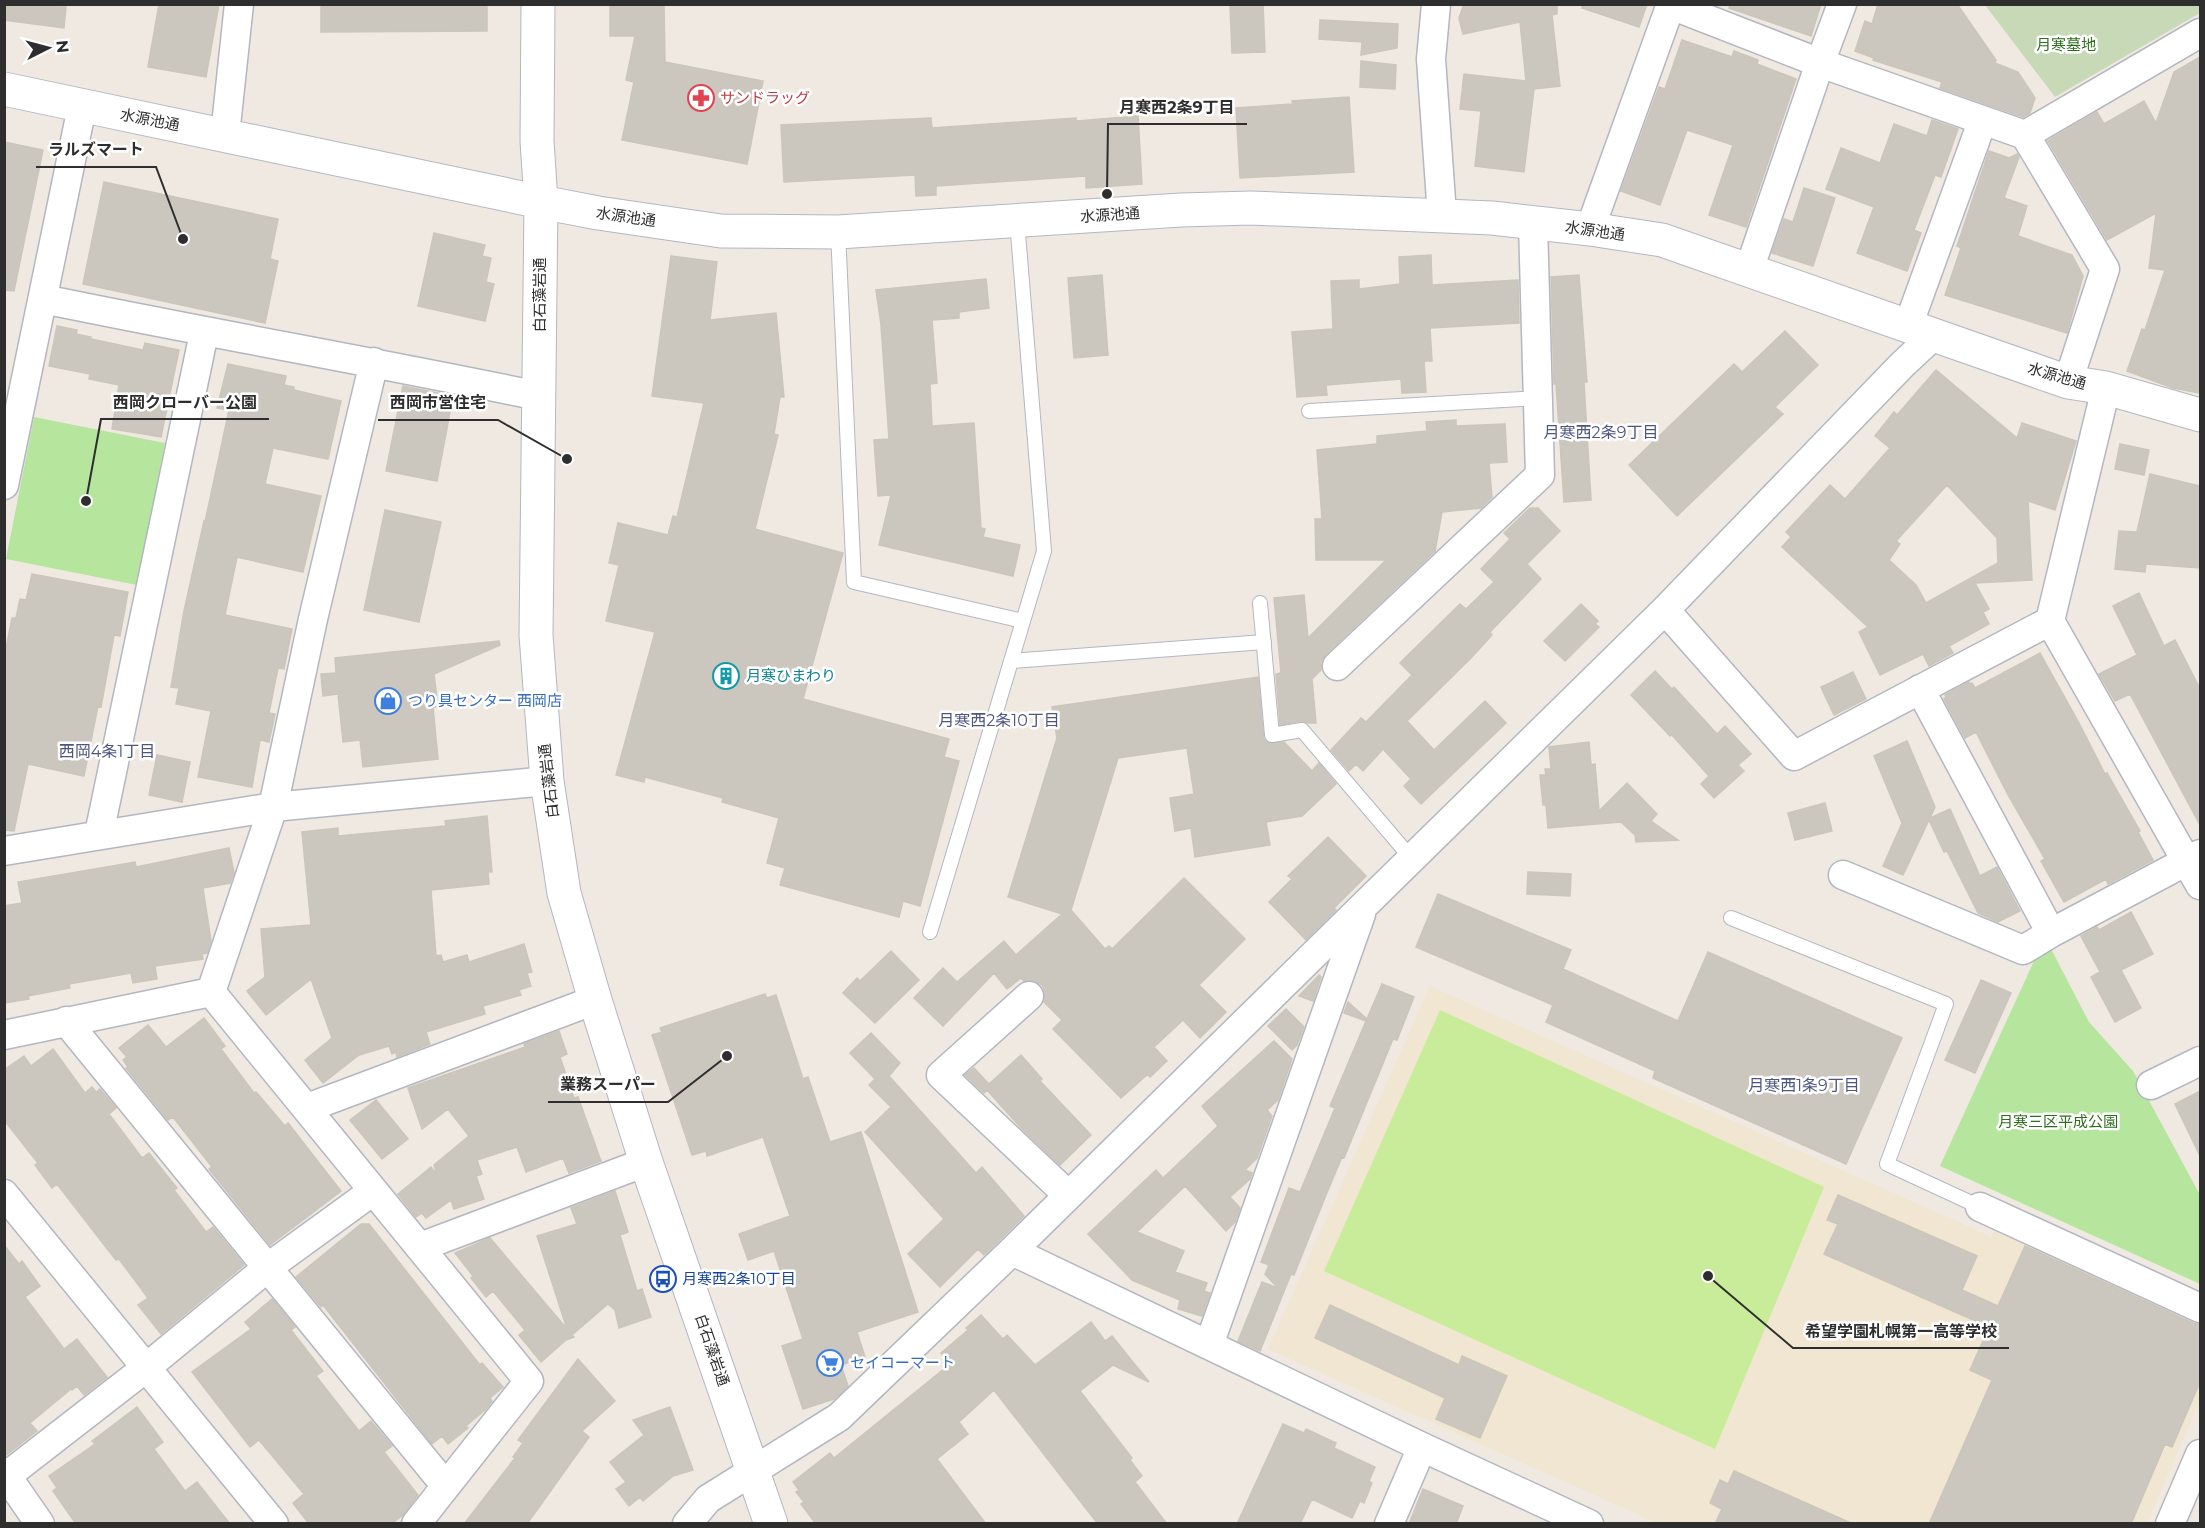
<svg xmlns="http://www.w3.org/2000/svg" width="2205" height="1528" viewBox="0 0 2205 1528" font-family="Montserrat,'Noto Sans JP',sans-serif">
<style>
.education{fill:#f0e6d1}
.green{fill:#b6e59e}
.cemetery{fill:#c8d9b8}
.pitch{fill:#c9ec9a}
.building{fill:#cbc7bf;stroke:#cbc5ba;stroke-width:1.5;fill-rule:evenodd}
.lines{fill:none;stroke-linecap:round;stroke-linejoin:round}
.service-casing{stroke:#b4b7c1;stroke-width:16}
.minor-casing{stroke:#b4b7c1;stroke-width:31}
.tertiary-casing{stroke:#b4b7c1;stroke-width:35}
.secondary-casing{stroke:#b4b7c1;stroke-width:35}
.service{stroke:#fff;stroke-width:14}
.minor{stroke:#fff;stroke-width:28}
.tertiary{stroke:#fff;stroke-width:33}
.secondary{stroke:#fff;stroke-width:33}
.labels{text-anchor:middle;stroke-width:5;stroke-linejoin:round;paint-order:stroke}
.park-label{font-size:15px;fill:#2c6e1b;stroke:#fff}
.health-label{font-size:15px;fill:#be3a42;stroke:#fff;text-anchor:start}
.street-label{font-size:15px;fill:#2e2e2e;stroke:#fff}
.culture-label{font-size:15px;fill:#0d838f;stroke:#fff;text-anchor:start}
.shop-label{font-size:15px;fill:#366cbe;stroke:#fff;text-anchor:start}
.transit-label{font-size:15px;fill:#164399;stroke:#fff;text-anchor:start}
.neighbourhood-label{font-size:16px;fill:#4d5680;stroke:#fff}
.leader{fill:none;stroke:#2e2e2e;stroke-width:2}
.callout-dot{fill:#2e2e2e;stroke:#fff;stroke-width:2}
.callout-label{font-size:16px;text-anchor:middle;font-weight:bold;fill:#2e2e2e;stroke:#fff;stroke-width:5;stroke-linejoin:round;paint-order:stroke}
</style>
<rect width="100%" height="100%" fill="#efe9e1"/>
<!-- education -->
<path class="education" d="M1430,986L1992,1237L1997,1223L2200,1315V1400L2147,1523H1657L1268,1349Z"/>
<!-- green -->
<path class="green" d="M34,417L165,443L137,585L6,559Z
M2050,947L2089,1022L2133,1071L2200,1195V1284L1940,1166L2034,961Z"/>
<!-- cemetery -->
<path class="cemetery" d="M2200,4V13L2055,97L1985,5Z"/>
<!-- pitch -->
<path class="pitch" d="M1440,1010L1824,1187L1715,1449L1324,1271Z"/>
<!-- building -->
<path class="building" d="M4,4H62V7H66L64,28L4,20Z
M159,4H219L206,77L148,67Z
M321,4H487V31L321,32Z
M610,4H664L665,62L763,81L747,164L622,140L634,82L626,80L635,36H610Z
M1230,4H1263L1265,52L1232,53Z
M1464,4H1557V14L1552,15L1560,86L1534,89L1524,172L1475,166L1481,111L1460,109L1464,74L1526,81L1520,22L1463,34L1459,18Z
M1583,4H1647L1639,27L1582,8Z
M1730,4H1821L1811,36L1729,8Z
M1878,4H1957L1996,60L1995,63L2018,72L2035,98L2030,113L2023,117L1943,89L1940,88L1942,82L1873,60L1874,58L1855,51L1865,21L1872,24Z
M1320,20L1398,24L1397,48L1361,55L1362,42L1319,39Z
M1682,40L1732,57L1734,51L1758,60L1757,64L1796,79L1746,227L1709,215L1733,145L1687,130L1660,205L1621,191L1659,87L1665,89Z
M2200,57V393L2173,388L2127,371L2142,329L2145,330L2165,270L2149,268L2156,213L2107,240L2048,141L2097,112L2104,124L2144,101L2156,123L2174,72Z
M1361,61L1396,65L1395,89L1360,87Z
M1349,97L1354,172L1240,178L1236,108L1293,104L1292,101Z
M1138,116L1142,184L1086,188V176L936,186V195L916,196L915,175L784,182L781,125L931,118L932,128L1076,118V121Z
M1932,120L1958,129L1941,177L1935,175L1914,230L1921,233L1907,271L1857,253L1874,207L1826,189L1841,148L1880,163L1894,124L1927,136Z
M4,142L43,150L14,291L4,290Z
M1989,151L2009,158L2017,154L2019,157L2004,198L2027,206L2018,236L2072,255L2083,276L2067,333L1945,295L1961,248L1957,246Z
M104,182L278,219L270,259L278,261L265,323L83,284Z
M1804,188L1835,198L1813,266L1772,253L1784,219L1793,222Z
M434,233L485,245L482,256L491,258L486,282L494,284L485,321L418,306Z
M1431,255L1432,285L1518,280L1519,323L1430,328L1432,361H1424L1426,392L1402,393L1401,379L1326,385L1327,395L1297,397L1292,332L1333,329L1331,281L1359,280V289L1400,284L1399,257Z
M671,256L717,262L710,320L776,313L784,397H780L774,434L778,435L755,529L843,553L803,699L949,739L944,757L959,761L920,906L903,901L899,917L780,885L785,868L767,863L779,818L722,802L723,798L645,777L644,782L616,775L655,632L606,621L619,565L609,563L618,523L668,535L673,516L677,517L704,403L652,396Z
M1102,275L1108,355L1074,358L1068,278Z
M1579,275L1587,382H1584L1591,500L1564,502L1556,384H1554L1551,277Z
M986,279L989,308L959,312V318L932,320L937,383L930,384L932,426L974,423L981,528L985,529L983,537L1020,545L1013,576L879,545L891,495L878,496L874,440L889,439L881,325L876,290Z
M57,326L77,330L76,334L91,337V339L143,350L145,343L179,350L161,437L112,429L119,385L89,379L90,374L49,366Z
M1785,331L1818,365L1775,407L1783,414L1677,516L1629,465L1734,364L1742,372Z
M228,364L286,376L284,385L294,387V390L341,401L328,459L273,448L265,484L321,496L303,572L237,557L225,615L292,629L284,669L278,668L269,713L275,714L269,742L260,740L252,787L198,777L211,711L176,704L179,688L171,687L184,611L204,521L205,522L229,410L217,408Z
M1936,370L2017,438L2022,423L2076,441L2055,510L2028,501L2032,580L1975,583L1989,609L1983,612L1989,624L1949,646L1953,653L1929,666L1923,654L1880,675L1859,632L1868,627L1782,547L1791,537L1786,532L1830,485L1845,499L1890,448L1875,436L1894,412L1897,415ZM1947,485L1997,538L1998,563L1926,603L1916,585L1889,560L1900,544L1896,541Z
M403,386L453,396L437,481L386,471Z
M1456,420V426L1505,424L1507,462L1489,463L1492,497L1481,508L1442,512L1435,551L1326,654L1321,661V670L1312,679L1316,723H1308L1301,721L1280,725L1276,674L1281,673L1274,598L1304,595L1308,638L1386,560H1316L1315,519H1322L1317,450L1377,444V436L1427,431L1426,422Z
M2120,444L2149,450L2144,475L2115,469Z
M2150,474L2200,486V568L2146,564L2145,572L2115,569L2119,531L2137,532Z
M1530,508H1538L1560,531L1527,564L1541,579L1490,632L1492,635L1471,658L1407,721L1434,750L1485,701L1506,723L1421,804L1404,786L1411,779L1383,749L1363,771L1356,764L1349,771L1331,750L1361,718L1366,722L1412,675L1400,663L1409,654L1460,604L1466,609L1494,582L1481,569L1510,539L1504,533Z
M385,510L441,522L419,622L364,610Z
M32,574L128,592L120,636L114,635L101,707L98,706L84,776L28,764L14,831L4,830V658L12,618H16L20,599L26,600Z
M2139,593L2164,646L2175,640L2200,689V825L2130,694L2115,701L2099,674L2137,655L2113,606Z
M1581,604L1598,621L1595,624L1599,627L1565,661L1544,641Z
M499,641L500,645L434,674L438,707H433L438,759L363,767L360,740L343,742L338,694L323,696L321,674L336,673L335,658Z
M2040,653L2079,723L2105,774L2107,773L2140,831L2138,832L2153,860L2108,884L2106,879L2064,902L2041,861L2045,859L2008,795L1976,732L1965,738L1944,699L1946,697L1945,695L1969,682L1970,684L1972,683L1975,688Z
M1655,671L1672,689L1674,687L1717,734L1725,726L1751,754L1738,765L1744,771L1714,798L1701,784L1709,776L1671,734L1670,736L1631,695Z
M1853,672L1866,699L1834,715L1821,687Z
M1258,677L1264,740L1269,743L1284,742L1312,771L1319,763L1336,784L1302,816L1266,822L1270,845L1195,857L1191,828L1175,831L1170,798L1194,794L1187,748L1118,758L1071,910L1105,949L1109,946L1112,949L1184,878L1245,939L1199,985L1226,1012L1200,1038L1183,1020L1154,1047L1167,1061L1150,1077L1148,1074L1121,1098L1053,1029L1062,1020L1044,1002L1045,992L1042,985L1035,981H1024L1021,978L1007,989L994,973L943,1026L914,998L943,968L957,982L1004,941L1016,955L1062,914L1008,897L1057,738L1052,707Z
M1907,741L1935,807L1930,818L1950,809L1980,876L1997,867L2020,911L1998,922L1978,913L1947,851L1944,852L1929,820L1903,875L1883,866L1902,823L1874,756Z
M1589,742L1591,765L1595,764L1599,811L1627,783L1657,814L1651,821L1678,840L1636,842L1635,835L1621,822L1548,828L1546,805H1543L1540,775H1546L1545,769H1551L1549,747Z
M157,755L190,762L182,802L149,795Z
M1825,803L1832,831L1795,840L1788,813Z
M487,816L492,872H488L489,884L431,890L436,956L441,955L443,962L467,955L469,962L524,944L532,972L527,973L531,986L519,990L521,995L483,1006L485,1014L426,1032L430,1044L397,1057L396,1052L392,1054L389,1046L359,1055L323,1083L305,1060L332,1038L311,979L266,1015L247,991L265,977L261,929L311,925L302,832L338,828V836L446,826L445,821Z
M1328,837L1366,876L1334,908L1336,910L1306,940L1269,902L1292,879L1288,876Z
M229,848L234,873L230,883L203,888L211,941L207,953L202,954L203,959L155,966L157,979L133,983L131,973L69,984L70,988L28,996L29,999L4,1003V906L22,903L18,882L135,862L136,867Z
M1528,872L1571,874L1570,896L1527,894Z
M1438,894L1571,950L1563,969L1678,1021L1708,952L1902,1038L1846,1164L1653,1078L1655,1071L1546,1022L1553,1005L1416,947Z
M2131,912L2153,954L2121,970L2141,1008L2115,1022L2091,977L2100,972L2081,936L2097,927L2099,930Z
M891,951L919,980L875,1023L843,993L857,978L860,981Z
M1319,975L1321,977L1313,1001L1299,996Z
M1981,980L2011,993L1975,1073L1945,1060Z
M1382,984L1414,997L1397,1040L1393,1039L1344,1158L1342,1157L1326,1195L1294,1275L1291,1274L1260,1351L1238,1341L1262,1282L1278,1288L1265,1274L1269,1265L1261,1262L1289,1188L1300,1192L1335,1108L1330,1106L1366,1021L1344,1013L1348,1002L1367,1019Z
M765,994L767,998L776,995L803,1079L808,1077L830,1142L861,1132L918,1312L857,1332L865,1357L841,1365L848,1386L834,1399L803,1409L782,1346L803,1339L774,1251L748,1260L739,1234L790,1216L763,1137L707,1156L706,1151L692,1155L652,1035L662,1032L660,1028Z
M1286,1009L1304,1027L1297,1045L1292,1050L1268,1026Z
M204,1018L225,1046L221,1049L254,1093L256,1092L285,1126L288,1123L341,1191L270,1245L209,1169L212,1167L173,1117L168,1120L126,1068L128,1067L123,1060L127,1057L119,1048L148,1025L166,1047Z
M559,1031L567,1054L560,1057L574,1098L578,1097L601,1161L569,1173L563,1158L526,1172L517,1147L477,1160L482,1174L476,1176L484,1199L454,1209L451,1200L426,1218L422,1213L416,1217L398,1194L431,1167L437,1175L434,1165L469,1136L448,1109L422,1129L408,1088L525,1047L524,1044Z
M871,1033L900,1063L889,1076L976,1173L982,1167L1024,1216L984,1255L978,1249L940,1287L908,1254L944,1219L865,1132L891,1107L869,1085L875,1079L850,1053Z
M1274,1041L1292,1059L1278,1100L1267,1110L1272,1116L1257,1158L1245,1170L1252,1173L1250,1179L1230,1197L1240,1208L1235,1222L1226,1231L1185,1186L1137,1232L1184,1251L1175,1272L1207,1283L1204,1291L1210,1293L1202,1316L1178,1309L1180,1300L1132,1280L1088,1234L1156,1170L1163,1178L1218,1126L1202,1106Z
M53,1049L85,1093L92,1087L96,1092L100,1089L116,1108L109,1114L142,1158L149,1153L177,1188L174,1190L206,1232L213,1227L244,1265L161,1334L138,1305L148,1298L119,1259L116,1260L57,1184L52,1188L35,1165L38,1163L4,1120V1070L24,1056L31,1066Z
M1021,1055L1042,1079L1040,1081L1091,1135L1060,1165L1021,1128L987,1090L984,1093L965,1075L974,1068L989,1084Z
M2200,1091V1156L2175,1104Z
M376,1100L408,1139L382,1159L350,1120Z
M615,1191L628,1232L620,1235L637,1291L642,1289L651,1317L619,1328L615,1310L608,1304L572,1335L574,1337L566,1340L541,1362L519,1335L525,1330L493,1291L486,1297L471,1278L473,1276L455,1253L490,1238L567,1329L537,1236L577,1224L571,1208Z
M1838,1195L1977,1256L1962,1290L1998,1306L2025,1246L2193,1323L2200,1324V1382L2172,1447L2165,1444L2131,1524H1929L1992,1380L1970,1370L1989,1327L1824,1254L1838,1224L1827,1220Z
M361,1224H369L480,1365L482,1363L503,1387L490,1398L492,1401L486,1409L466,1426L468,1428L448,1444L442,1436L432,1444L323,1305L321,1307L296,1277Z
M4,1245L19,1264L22,1261L40,1286L25,1297L64,1349L77,1339L107,1377L84,1395L77,1386L72,1390L71,1389L30,1423L37,1431L5,1456Z
M272,1299L295,1327L291,1330L323,1371L316,1376L359,1431L371,1421L392,1446L384,1452L418,1495L403,1515L391,1524H309L293,1503L304,1494L259,1440L250,1447L192,1372L251,1329L245,1322Z
M1330,1305L1459,1365L1462,1356L1507,1376L1480,1438L1436,1419L1445,1398L1315,1338Z
M981,1315L1003,1339L1007,1335L1035,1365L1091,1322L1105,1341L1112,1336L1149,1382L1113,1365L1080,1391L1132,1458L1130,1460L1142,1476L1135,1482L1167,1524H1098L994,1390L959,1422L968,1434L937,1459L986,1524H816L801,1504L804,1502L796,1492L799,1490L793,1482L830,1453L834,1458L950,1364L941,1353L968,1330L966,1328Z
M578,1359L615,1401L582,1431L589,1437L527,1524H464L515,1458L513,1457L523,1443L518,1440Z
M137,1407L163,1442L154,1449L185,1491L197,1482L230,1524H76L53,1491L57,1488L49,1476L95,1444L92,1441Z
M670,1407L693,1470L673,1476L643,1501L640,1497L629,1506L616,1489L626,1482L610,1462L644,1435L633,1420Z
M1283,1424L1304,1433L1306,1429L1336,1443L1334,1448L1375,1467L1369,1481L1372,1483L1364,1503L1360,1501L1352,1518L1312,1499L1300,1524H1237Z
M1734,1471L1853,1524H1715L1722,1509L1710,1503L1720,1480L1728,1484Z
M1423,1489L1463,1506L1456,1524H1409Z"/>
<g class="lines">
<defs>
<path id="service" d="M838,232L854,582L1023,621
M1309,411L1538,398
M1260,603L1272,735L1302,730L1412,859
M1011,661L1264,642
M1731,918L1946,1004L1887,1164L1980,1207
M930,932L1044,551L1017,221"/>
<path id="minor" d="M1436,4L1431,59L1442,215
M1671,5L1820,63L2025,135L2200,33
M225,135L239,4
M2025,135L2105,269L2068,382
M1590,229L1671,4
M1749,270L1820,63L1842,4
M43,299C208,333 374,362 539,396
M1908,326L1982,122
M374,362L313,619L273,807L211,992L529,1381L416,1524
M2106,388L2050,621L2200,885
M4,485L82,107
M1665,610L1794,756L2050,621
M1337,666L1540,475L1533,223
M1920,689L2051,933L2200,854
M99,834L204,333
M4,851L273,807L547,781
M1843,875L2023,950L2051,933
M1029,996L941,1075L1068,1195
M66,1021L445,1485
M4,1035L211,992
M2151,1085L2200,1061
M307,1108L595,1000
M4,1194L274,1524
M1980,1207L2200,1308
M420,1247L646,1162
M1012,1251L1422,1447L1589,1524
M1209,1345L1361,914
M4,1472L40,1524
M4,1478L147,1367L267,1268L373,1191
M687,1524L708,1499L839,1417L1012,1251L1665,610L1902,365L1933,336
M1389,1524L1422,1447
M2170,1524L2200,1454"/>
<path id="tertiary" d="M4,89L541,202L598,213L721,231L838,232L1181,210L1251,208L1492,218L1590,229L1662,240L2068,382L2106,388L2200,415"/>
<path id="secondary" d="M538,4L537,141L541,202L536,635L547,781L564,893L595,1000L646,1162L771,1524"/>
</defs>
<!-- service casing -->
<use href="#service" class="service-casing"/>
<!-- minor casing -->
<use href="#minor" class="minor-casing"/>
<!-- tertiary casing -->
<use href="#tertiary" class="tertiary-casing"/>
<!-- secondary casing -->
<use href="#secondary" class="secondary-casing"/>
<!-- service -->
<use href="#service" class="service"/>
<!-- minor -->
<use href="#minor" class="minor"/>
<!-- tertiary -->
<use href="#tertiary" class="tertiary"/>
<!-- secondary -->
<use href="#secondary" class="secondary"/>
</g>
<!-- icons -->
<defs>
<symbol id="pharmacy-ring" viewBox="-11 -11 22 22"><circle r="9.5" fill="#fff" stroke="#e0444e" stroke-width="1.5"/><path d="M-2-6h4v4h4v4h-4v4h-4v-4h-4v-4h4Z" fill="#e0444e"/></symbol>
<symbol id="building-ring" viewBox="-11 -11 22 22"><circle r="9.5" fill="#fff" stroke="#0f9aa8" stroke-width="1.5"/><path d="M-4-6H4V6H1V3H-1V6H-4ZM-2.5-4.3h1.7v1.8h-1.7ZM.8-4.3h1.7v1.8H.8ZM-2.5-1h1.7V.8h-1.7ZM.8-1h1.7V.8H.8Z" fill="#0f9aa8"/></symbol>
<symbol id="shop-ring" viewBox="-11 -11 22 22"><circle r="9.5" fill="#fff" stroke="#3f7fe0" stroke-width="1.5"/><path d="M-5-2.5h2.3a2.7 3.5 0 0 1 5.4 0H5L5.5 6h-11ZM-1.5-2.5h3a1.5 2.3 0 0 0-3 0Z" fill="#3f7fe0"/></symbol>
<symbol id="bus-ring" viewBox="-11 -11 22 22"><circle r="9.5" fill="#fff" stroke="#1a4fb4" stroke-width="1.5"/><path d="M-5-6H5V4H4V6H2V4H-2V6H-4V4H-5ZM-3.5-4V0h7V-4ZM-3.5 1.2v1.5H-2V1.2ZM2 1.2v1.5H3.5V1.2Z" fill="#1a4fb4"/></symbol>
<symbol id="supermarket-ring" viewBox="-11 -11 22 22"><circle r="9.5" fill="#fff" stroke="#3f7fe0" stroke-width="1.5"/><path d="M-6-5.5h2.5l.6 2H6L4.5 2H-2.5L-4.4-4H-6ZM-1.5 3.2a1.3 1.3 0 1 0 .1 0ZM3 3.2a1.3 1.3 0 1 0 .1 0Z" fill="#3f7fe0"/></symbol>
</defs>
<g fill-rule="evenodd">
<use href="#pharmacy-ring" x="686" y="83" width="30" height="30"/>
<use href="#building-ring" x="711" y="661" width="30" height="30"/>
<use href="#shop-ring" x="373" y="686" width="30" height="30"/>
<use href="#bus-ring" x="648" y="1264" width="30" height="30"/>
<use href="#supermarket-ring" x="815" y="1348" width="30" height="30"/>
</g>
<g class="labels">
<!-- park labels -->
<g class="park-label">
<text x="2066" y="50">月寒墓地</text>
<text x="2058" y="1127">月寒三区平成公園</text>
</g>
<!-- health labels -->
<g class="health-label">
<text x="720" y="103">サンドラッグ</text>
</g>
<!-- street labels -->
<g class="street-label">
<text transform="translate(150 120) rotate(11)" y="5">水源池通</text>
<text transform="translate(1110 215) rotate(-4)" y="5">水源池通</text>
<text transform="translate(626 217) rotate(8)" y="5">水源池通</text>
<text transform="translate(1595 231) rotate(8)" y="5">水源池通</text>
<text transform="translate(540 295) rotate(-90)" y="5">白石藻岩通</text>
<text transform="translate(2057 376) rotate(16)" y="5">水源池通</text>
<text transform="translate(549 781) rotate(-97)" y="5">白石藻岩通</text>
<text transform="translate(712 1350) rotate(71)" y="5">白石藻岩通</text>
</g>
<!-- culture labels -->
<g class="culture-label">
<text x="746" y="681">月寒ひまわり</text>
</g>
<!-- shop labels -->
<g class="shop-label">
<text x="408" y="706">つり具センター 西岡店</text>
<text x="850" y="1368">セイコーマート</text>
</g>
<!-- transit labels -->
<g class="transit-label">
<text x="682" y="1284">月寒西2条10丁目</text>
</g>
<!-- neighbourhood labels -->
<g class="neighbourhood-label">
<text x="1601" y="438">月寒西2条9丁目</text>
<text x="999" y="726">月寒西2条10丁目</text>
<text x="107" y="757">西岡4条1丁目</text>
<text x="1804" y="1091">月寒西1条9丁目</text>
</g>
</g>
<!-- callouts -->
<path class="leader" d="M1107 194L1108 124H1247M183 239L156 167H36M86 501L101 419H269M567 459L498 420H378M727 1056L668 1102H548M1708 1276L1793 1348H2009"/>
<g class="callout-dot">
<circle cx="1107" cy="194" r="6"/>
<circle cx="183" cy="239" r="6"/>
<circle cx="86" cy="501" r="6"/>
<circle cx="567" cy="459" r="6"/>
<circle cx="727" cy="1056" r="6"/>
<circle cx="1708" cy="1276" r="6"/>
</g>
<g class="callout-label">
<text x="1177" y="113">月寒西2条9丁目</text>
<text x="96" y="155">ラルズマート</text>
<text x="185" y="408">西岡クローバー公園</text>
<text x="438" y="408">西岡市営住宅</text>
<text x="608" y="1090">業務スーパー</text>
<text x="1901" y="1337">希望学園札幌第一高等学校</text>
</g>
<!-- border -->
<rect width="2205" height="1528" fill="none" stroke="#2e2e2e" stroke-width="12"/>
<!-- north arrow -->
<g transform="translate(48 48) rotate(84)" stroke="#ffffff" stroke-width="4.5" paint-order="stroke">
<path d="M0-4.5L10 22L0 15L-10 22Z" fill="#2e2e2e"/>
<text y="-9" font-size="16" font-weight="bold" text-anchor="middle" fill="#2e2e2e">N</text>
</g>
</svg>
